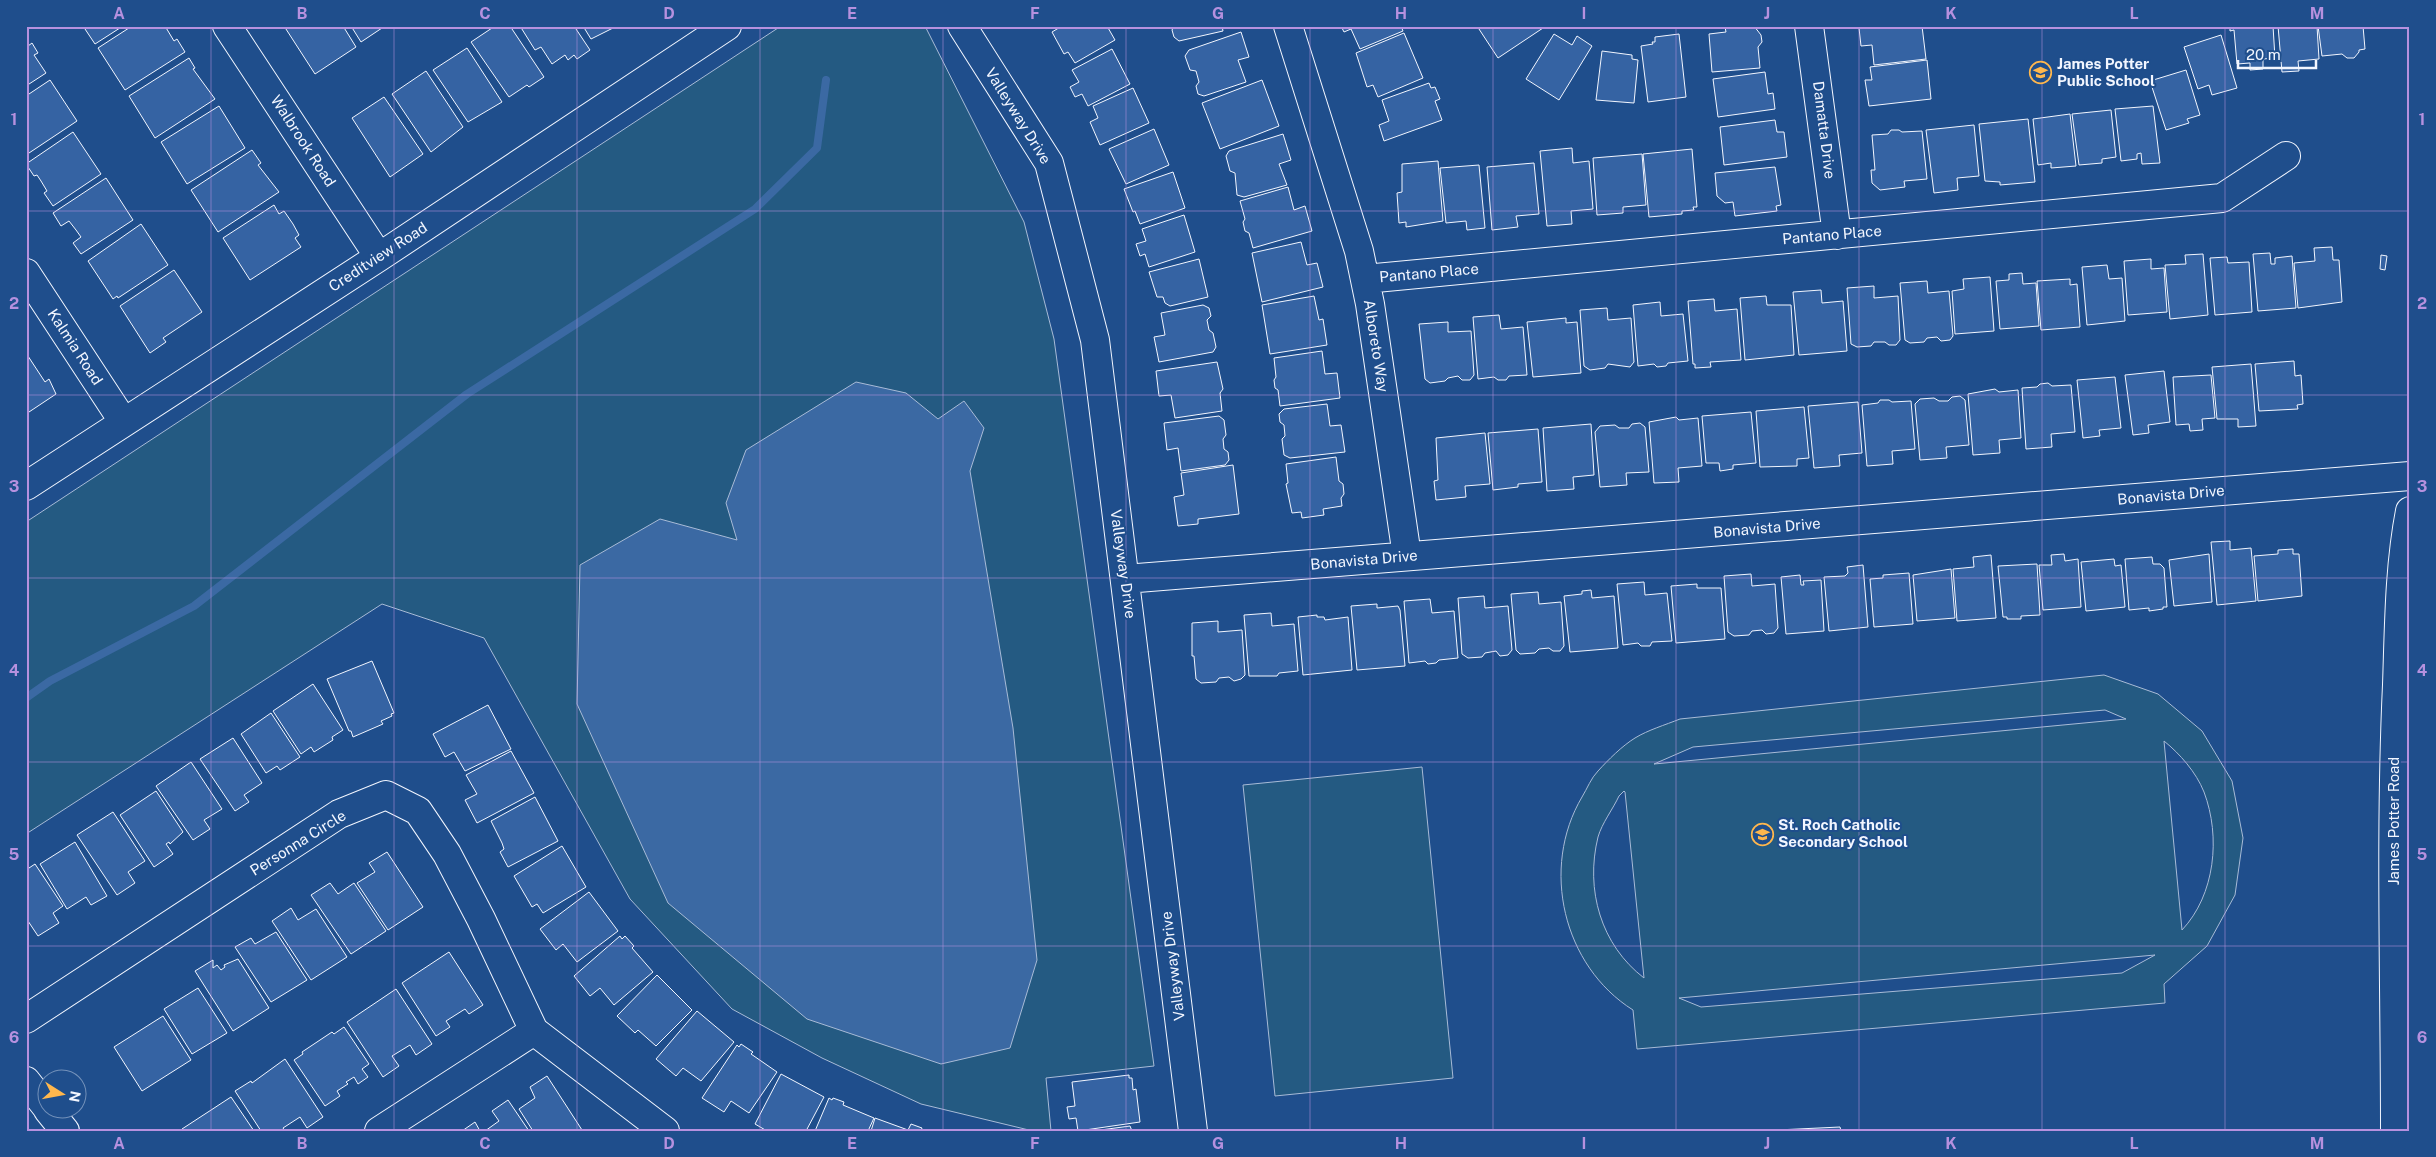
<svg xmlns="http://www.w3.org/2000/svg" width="2436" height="1157" viewBox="0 0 2436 1157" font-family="'Public Sans',sans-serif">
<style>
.green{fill:#245a82;stroke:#a8bbd7;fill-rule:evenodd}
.water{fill:#3b69a3;stroke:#a8bbd7}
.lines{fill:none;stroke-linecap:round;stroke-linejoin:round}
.stream{stroke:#3b69a3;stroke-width:8}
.building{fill:#3563a3;stroke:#f2f6ff}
.minor-casing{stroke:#f2f6ff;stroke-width:30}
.major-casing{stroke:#f2f6ff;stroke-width:30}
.minor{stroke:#1f4e8c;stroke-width:28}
.major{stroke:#1f4e8c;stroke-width:28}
.grid{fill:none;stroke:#b691df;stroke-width:1;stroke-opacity:0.55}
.labels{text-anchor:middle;stroke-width:4;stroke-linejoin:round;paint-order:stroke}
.poi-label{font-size:15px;font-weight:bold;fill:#f2f6ff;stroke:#1f4e8c;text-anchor:start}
.street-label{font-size:15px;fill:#f2f6ff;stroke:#1f4e8c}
.neatline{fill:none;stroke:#b691df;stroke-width:2}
.grid-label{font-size:16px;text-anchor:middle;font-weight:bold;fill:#b691df}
</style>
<rect width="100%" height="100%" fill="#1f4e8c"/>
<!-- green -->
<path class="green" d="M781,26H925L1024,222L1054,339L1154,1066L1046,1078L1051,1131H1033L921,1104L822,1058L732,1009L630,899L484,638L382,604L26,834V522Z
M2104,675L2158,694L2202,731L2232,781L2243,838L2235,895L2207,946L2164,984L2165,1003L1637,1049L1633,1010C1563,966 1540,868 1582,797C1587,789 1591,778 1598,771C1608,760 1622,746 1635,738C1648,730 1665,725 1680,719ZM2105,710L2126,719L1654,764L1693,747ZM2164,741C2180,754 2196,772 2204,792C2221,837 2215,895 2182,930ZM1624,791L1625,792L1644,978C1601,945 1585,890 1598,837C1602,823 1613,809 1619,796ZM2155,955L2122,973L1701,1007L1679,998Z
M1422,767L1453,1078L1275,1096L1243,785Z"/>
<!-- water -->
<path class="water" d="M856,382L906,393L938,419L964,401L984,428L970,471L1013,728L1037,960L1010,1048L941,1064L807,1019L668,903L577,704L580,565L660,519L737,540L726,503L746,450Z"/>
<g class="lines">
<!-- stream -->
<path class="stream" d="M26,698L50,681L194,606L467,394L755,209L817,148L826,80"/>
</g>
<!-- building -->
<path class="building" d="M83,26H123L95,44Z
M132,26H165L174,41L177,39L185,52L125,90L98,48Z
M284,26H343L356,47L315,74Z
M351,26H385L361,42Z
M495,26H510L544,77L529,87L527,85L509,97L471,42Z
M520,26H574L590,50L577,59L574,55L568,60L565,55L552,64L541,47L535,50Z
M583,26H617L591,39Z
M1062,26H1107L1115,40L1075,63L1068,52L1064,54L1052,32Z
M1174,26H1222L1223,31L1179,41L1174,37L1172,30Z
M1341,26H1401L1403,31L1360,49L1351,29L1344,32Z
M1477,26H1546L1498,58Z
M1754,26L1761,35L1762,42L1758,47L1760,68L1712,72L1709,34L1726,32L1725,27Z
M1922,26L1926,59L1874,65L1872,45L1861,46L1859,28L1871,26Z
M2230,26H2273L2275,58L2263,59V69L2250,70V63L2237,64L2234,30L2230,31Z
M2278,26H2317L2319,59L2298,61L2299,71L2282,72Z
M2318,26H2363L2365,49L2359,50V52L2354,58H2347L2342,54L2322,56Z
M1241,32L1249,57L1238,60L1246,82L1204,96L1198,94L1196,86L1199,82L1196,71L1190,70L1185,56L1189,50Z
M1404,33L1423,78L1378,97L1373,85L1367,87L1356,53Z
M1554,34L1572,45L1577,36L1592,46L1559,100L1526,79Z
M1679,34L1686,97L1648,102L1641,46L1653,44L1652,42H1655V37Z
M2221,35L2237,88L2212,95L2209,85L2198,89L2184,47Z
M26,42L28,46L32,43L38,53L34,55L46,73L26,86Z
M467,48L502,102L468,122L433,70Z
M1112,49L1130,84L1088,106L1082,94L1075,97L1070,87L1079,82L1072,70Z
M1602,51L1632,55V59L1638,60L1634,103L1596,100Z
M189,58L195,68L193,69L215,99L155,138L129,96Z
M1927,60L1931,99L1869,106L1865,80H1872L1870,67Z
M2186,70L2200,115L2187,119L2189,123L2166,130L2150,81Z
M426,71L463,127L431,152L392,94Z
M1765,72L1768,94L1773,93L1775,109L1718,117L1713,79Z
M50,80L77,121L26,155V96Z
M1262,80L1279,126L1220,149L1202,103Z
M1429,83L1431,88L1435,87L1440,99L1435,101L1442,120L1384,141L1379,125L1389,121L1382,100Z
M1133,88L1149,123L1100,145L1090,122L1098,118L1093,106Z
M384,97L423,154L390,177L352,118Z
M219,106L245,148L187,184L161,142Z
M2153,106L2160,163L2142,164L2141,153L2137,154V159L2121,161L2115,109Z
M2111,110L2116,157L2102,159V163L2079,165L2072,114Z
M2070,114L2076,166L2051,168V163L2038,165L2033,119Z
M2028,119L2035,182L2000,185V182L1985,181L1979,124Z
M1775,120L1777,132H1784L1787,157L1724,165L1720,127Z
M1974,125L1979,176L1957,178L1958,190L1934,193L1926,130Z
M1154,129L1169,165L1126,184L1109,149Z
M1891,130H1899L1902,132L1922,131L1927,179L1904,181L1905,187L1880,190L1872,183L1871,170H1875L1872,135L1888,134Z
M73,132L101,174L53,206L44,193L47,191L41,181L37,175L34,176L26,164Z
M1283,134L1291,160L1279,164L1287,185L1244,197L1237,195L1235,173L1230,171L1226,156L1229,151Z
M1572,148L1573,163L1589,161L1593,209L1571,211L1572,224L1547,226L1540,151Z
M1692,149L1697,207H1693L1694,210L1682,211V214L1649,217L1643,154Z
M252,150L261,163L258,165L279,192L218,232L191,190Z
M1642,154L1646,205L1623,207V213L1597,215L1593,158Z
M1438,161L1443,221L1406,227V222L1399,223L1397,193L1402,192V164Z
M1534,163L1539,214L1516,216L1518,227L1492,230L1487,167Z
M1479,165L1485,228L1467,230L1466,221L1446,223L1440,168Z
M1775,167L1781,205L1776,206L1777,211L1735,216L1733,202L1725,203L1717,196L1715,173Z
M1173,172L1185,208L1140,224L1135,211L1133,212L1124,189Z
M106,178L133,220L81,254L73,243L81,237L76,230L69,221L61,226L53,213Z
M1288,187L1294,210L1305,206L1312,231L1253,248L1249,233L1245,231L1243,222L1245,219L1240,201Z
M274,205L279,214L284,211L293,224L299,235L295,238L301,247L250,280L223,238Z
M1184,215L1195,252L1149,267L1145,254L1140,256L1136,244L1146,241L1142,229Z
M141,224L168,265L118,298L117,296L113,299L88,261Z
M1301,242L1307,265L1317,263L1323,287L1262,302L1252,253Z
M2332,247L2333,260H2339L2342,302L2298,308L2294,263L2315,261L2314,248Z
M2270,253L2271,264H2275V258L2292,256L2296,308L2258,311L2253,254Z
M2203,254L2208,315L2170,319L2165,265L2186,264L2185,255Z
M2381,255L2387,256L2385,270L2380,269Z
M2227,257L2228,263L2249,262L2252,312L2215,315L2210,258Z
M1199,259L1208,297L1170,306L1165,303L1163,297H1157L1149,272Z
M2151,259V269L2164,268L2167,312L2128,315L2124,261Z
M2107,265L2109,279L2122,278L2125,321L2087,325L2082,267Z
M174,270L202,312L163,338L166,342L150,353L120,306Z
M2022,273L2023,284L2036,283L2039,326L2000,329L1996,281L2009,280V274Z
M1990,277L1994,331L1955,334L1952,291L1964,289L1963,279Z
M2070,279V285L2077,284L2080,327L2041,330L2037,281Z
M1927,281L1928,293L1949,291L1953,336L1950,340L1941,341L1937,337L1927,338L1924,342L1910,343L1905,340L1900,283Z
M1874,286V298L1898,296L1900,340L1896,345H1889L1885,342H1874L1871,346L1857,347L1851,344L1847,288Z
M1821,290L1822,303L1843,301L1847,351L1799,355L1793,292Z
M1314,296L1319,320L1323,319L1327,345L1270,354L1262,305Z
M1766,296L1767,305H1791L1794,355L1745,360L1740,298Z
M1714,299L1715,311L1737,309L1741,360L1710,362L1711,367L1695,368V364H1693L1688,301Z
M1660,302L1661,316L1683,314L1688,361L1668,363L1666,366L1657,367L1654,364L1638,366L1633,305Z
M1203,305L1209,308L1211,316L1207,320L1209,330L1213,333L1216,347L1213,352L1159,362L1154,337L1165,335L1161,313Z
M1607,308L1608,320L1631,318L1634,362L1630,367L1608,364L1605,368L1590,370L1584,366L1580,310Z
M1499,315L1501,329L1523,327L1527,375L1509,376L1506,380H1498L1494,377L1478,379L1473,317Z
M1566,318V323L1577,322L1581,373L1533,377L1527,322Z
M1448,322V332L1471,331L1474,375L1470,380H1462L1458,376L1448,378L1445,381L1430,383L1425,379L1419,324Z
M1322,351L1325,374L1337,373L1340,398L1280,406L1278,390L1275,388L1274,380L1276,377L1274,358Z
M26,353L45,382L49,379L56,394L26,414Z
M2294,361L2295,376L2301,375L2303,404L2297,405L2298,409L2259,411L2255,364Z
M1217,362L1223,389L1220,393L1222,411L1175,418L1171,395L1159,396L1156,371Z
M2251,364L2256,426L2238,427V419H2217L2212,367Z
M2164,371L2170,422L2148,425L2149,433L2133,435L2125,375Z
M2211,375L2215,418L2202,419L2203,430L2190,431L2189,424L2176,425L2173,377Z
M2115,377L2121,428L2099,430L2100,436L2083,438L2077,380Z
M2048,383L2052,386L2071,385L2075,432L2051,434L2052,447L2026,449L2022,388L2037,387L2040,384Z
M1995,389L1999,392L2018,390L2021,438L1999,440L2000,453L1973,455L1968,394Z
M1960,396L1965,400L1969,445L1946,447L1947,458L1920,460L1915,404L1920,399L1934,398L1939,401H1948L1952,397Z
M1880,400H1889L1892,402L1911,401L1915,449L1892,451L1893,464L1867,466L1862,405L1878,403Z
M1858,402L1862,453L1839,455L1840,466L1814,468L1808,406Z
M1327,404L1330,426L1341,425L1345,452L1290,458L1284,455L1282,439L1285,436L1284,425L1280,422L1279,414L1284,409Z
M1804,407L1809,458L1797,459V466L1760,467L1756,411Z
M1751,412L1756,463L1733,465V469L1720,471L1719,463H1706L1702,416Z
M1219,416L1224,420L1226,435L1223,439L1224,449L1228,452L1229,460L1225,465L1181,471L1178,448L1167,450L1164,423Z
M1676,417L1679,420L1698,418L1702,466L1678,468L1679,482L1654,483L1649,422Z
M1640,423L1645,427L1649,472L1626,473L1627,485L1600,487L1595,432L1600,426L1615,425L1619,428H1629L1632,424Z
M1591,424L1594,475L1573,477L1574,489L1547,491L1543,428Z
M1538,429L1542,482L1518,484V487L1493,490L1488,433Z
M1485,433L1490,484L1465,486L1466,497L1436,500L1434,481L1438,480L1436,438Z
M1336,457L1339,481L1343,484L1344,494L1341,498L1342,506L1323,509L1324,515L1302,518L1301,512L1292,513L1286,484L1288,483L1286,464Z
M1233,465L1239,514L1198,519V524L1178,526L1174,497L1184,495L1181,473Z
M2230,541V550L2251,548L2256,601L2217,605L2211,542Z
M2293,549V554H2299L2302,596L2258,601L2254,556L2278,554V550Z
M2064,554L2065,561L2078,559L2081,607L2043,610L2039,565H2052L2051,555Z
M2209,554L2212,602L2174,606L2169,560Z
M1991,555L1996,618L1957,621L1953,569L1974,567L1973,557Z
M2152,557L2153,564H2160L2164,568L2167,607H2163V609L2149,611V608L2129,610L2125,559Z
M2114,559L2115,566L2121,565L2125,607L2086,611L2081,562Z
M2037,564L2040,615L2021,616V619H2007V617H2003L1998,566Z
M1863,565L1868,627L1829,631L1824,577L1845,576L1848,573L1847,567Z
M1951,569L1955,618L1917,621L1913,575Z
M1909,573L1913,624L1874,627L1870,579L1883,578V575Z
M1751,574L1752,586L1775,584L1778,628L1774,633L1766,634L1762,630L1752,631L1749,635L1734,636L1728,632L1724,576Z
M1800,575L1801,585H1804L1803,581L1821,580L1824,631L1786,634L1781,577Z
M1644,582L1645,595L1667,593L1672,641L1652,642L1650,646H1641L1638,643L1623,645L1617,584Z
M1697,584V588H1721L1725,639L1676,643L1671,586Z
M1591,590L1592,598L1614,596L1618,648L1570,652L1564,596L1582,594V591Z
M1538,592L1539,604L1561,602L1564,646L1560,651H1553L1549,648L1539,649L1535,653L1520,654L1516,650L1511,594Z
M1484,596L1485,608L1508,606L1512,650L1508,655L1500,656L1496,651L1485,653L1482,657L1468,658L1462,654L1458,598Z
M1430,599L1432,613L1454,611L1458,658L1439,660L1436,663L1428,664L1425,661L1409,663L1404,601Z
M1377,604V608L1398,606L1400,610L1405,666L1357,670L1351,606Z
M1271,613L1272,626L1294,624L1298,671L1279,673L1277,676H1249L1244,615Z
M1317,615V617H1324L1325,620L1348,617L1352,670L1303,675L1298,617Z
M1218,621V632L1242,630L1245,675L1241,679L1234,681L1229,677L1219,678L1216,682L1201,683L1196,679L1194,656H1192V623Z
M372,661L394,713L391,714L392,716L381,721L383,724L353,737L351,731H349L327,679Z
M313,684L343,730L332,737L333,740L314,752L311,747L301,754L273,711Z
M488,705L511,749L465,771L454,752L445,757L433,734Z
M271,713L300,757L280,770L277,766L266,773L241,734Z
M233,738L262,783L244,795L249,802L235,811L200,759Z
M511,751L534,793L477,823L465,800L477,794L466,775Z
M191,762L222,809L204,820L210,829L193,840L156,786Z
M156,791L183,832L170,844L169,842L166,844L173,854L154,867L120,815Z
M535,797L558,841L508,867L500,852L504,849L502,843L491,821Z
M113,812L145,861L128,872L135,883L117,895L77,835Z
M75,842L107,896L91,905L86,897L67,909L40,864Z
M562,846L586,887L543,913L537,904L532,907L514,876Z
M387,852L423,907L388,930L357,883L375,872L369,863Z
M35,864L63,906L53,913L59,923L38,936L26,918V870Z
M330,883L338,894L354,883L386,931L351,954L311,895Z
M589,892L618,931L577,962L563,944L556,950L540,929Z
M291,908L298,920L316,909L347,957L311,980L272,921Z
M276,932L307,980L271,1002L235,947L251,938L255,944Z
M620,936L622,939L625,936L634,946L632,948L653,972L614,1005L600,988L590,996L574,976Z
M449,952L483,1005L469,1014L465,1009L446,1021L450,1027L436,1036L402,983Z
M238,959L269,1008L233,1031L195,971L213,960V968L217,965L221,970L225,967L224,965Z
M657,975L692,1010L656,1046L638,1030L635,1033L617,1016Z
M198,988L227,1033L192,1054L164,1009Z
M396,989L432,1044L416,1055L410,1045L392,1056L399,1066L383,1077L347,1022Z
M697,1011L734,1042L701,1081L683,1068L676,1076L656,1059Z
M163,1016L191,1060L142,1091L114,1047Z
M344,1027L369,1064L362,1069L368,1077L358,1084L354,1077L346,1082L348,1084L337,1091L340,1096L325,1106L294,1060L303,1054L302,1052L332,1032L334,1034Z
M741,1044L753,1052L751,1054L777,1072L749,1113L731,1101L724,1112L702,1098L737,1045L739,1047Z
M285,1059L323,1117L307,1128L300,1117L283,1128L285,1131H261L235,1091L251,1081L252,1083Z
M781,1074L824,1097L806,1131H767L755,1124Z
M1129,1075V1078H1132L1133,1090L1136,1089L1140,1122L1078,1131L1076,1118L1069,1119L1067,1107L1075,1106L1072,1082Z
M547,1076L582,1130L581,1131H533L519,1109L535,1098L530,1087Z
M231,1097L254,1131H183L182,1129Z
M829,1098L832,1100L833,1098L844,1102L843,1105L874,1118L868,1131H815Z
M508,1100L529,1131H485L499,1121L492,1111Z
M875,1118L908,1130L911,1124L922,1128L921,1131H871Z
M475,1122L480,1131H462Z
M1130,1126L1132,1131H1093Z
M1840,1127L1841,1131H1756Z"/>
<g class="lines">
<defs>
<path id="minor" d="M227,26L379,257
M962,26L1049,163L1095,340L1193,1131
M1288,26L1359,251L1370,304L1407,556
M1809,26L1837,235
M26,273L123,421
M1365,279L2222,198L2286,156
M26,486L379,257L727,26
M1125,579L2410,476
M26,1019L339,814L386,795L418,811L447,854L481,919L534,1031L665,1131
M379,1131L534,1031"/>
<path id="major" d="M26,1081L48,1109
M48,1110L65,1131
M2395,1131C2395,982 2390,833 2397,685C2399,628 2399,568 2410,511"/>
</defs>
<!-- minor casing -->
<use href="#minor" class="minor-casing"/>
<!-- major casing -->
<use href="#major" class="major-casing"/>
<!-- minor -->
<use href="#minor" class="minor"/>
<!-- major -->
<use href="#major" class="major"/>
</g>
<!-- grid -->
<path class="grid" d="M211,26V1131M394,26V1131M577,26V1131M760,26V1131M943,26V1131M1126,26V1131M1310,26V1131M1493,26V1131M1676,26V1131M1859,26V1131M2042,26V1131M2225,26V1131M26,211H2410M26,395H2410M26,578H2410M26,762H2410M26,946H2410"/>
<!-- icons -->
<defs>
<symbol id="school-ring" viewBox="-11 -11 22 22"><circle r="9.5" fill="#1f4e8c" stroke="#ffb74d" stroke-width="1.5"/><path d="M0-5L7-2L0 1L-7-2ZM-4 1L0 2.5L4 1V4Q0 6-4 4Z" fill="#ffb74d"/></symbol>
</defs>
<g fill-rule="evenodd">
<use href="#school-ring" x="2028" y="60" width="25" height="25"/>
<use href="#school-ring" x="1750" y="822" width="25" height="25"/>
</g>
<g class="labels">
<!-- poi labels -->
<g class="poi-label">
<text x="2057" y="69">James Potter<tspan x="2057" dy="17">Public School</tspan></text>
<text x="1778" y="830">St. Roch Catholic<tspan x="1778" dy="17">Secondary School</tspan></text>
</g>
<!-- street labels -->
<g class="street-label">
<text transform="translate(1018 116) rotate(58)" y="5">Valleyway Drive</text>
<text transform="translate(1824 130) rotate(83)" y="5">Damatta Drive</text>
<text transform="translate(303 141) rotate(57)" y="5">Walbrook Road</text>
<text transform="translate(1832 235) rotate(-5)" y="5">Pantano Place</text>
<text transform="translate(378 257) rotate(-33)" y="5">Creditview Road</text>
<text transform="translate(1429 273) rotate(-5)" y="5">Pantano Place</text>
<text transform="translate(1376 346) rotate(81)" y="5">Alboreto Way</text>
<text transform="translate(75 347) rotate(57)" y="5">Kalmia Road</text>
<text transform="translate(2171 495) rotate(-5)" y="5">Bonavista Drive</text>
<text transform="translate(1767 528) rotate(-5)" y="5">Bonavista Drive</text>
<text transform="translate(1364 560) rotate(-5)" y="5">Bonavista Drive</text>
<text transform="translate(1123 564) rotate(82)" y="5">Valleyway Drive</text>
<text transform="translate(2394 821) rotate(-90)" y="5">James Potter Road</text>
<text transform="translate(298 843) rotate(-32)" y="5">Personna Circle</text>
<text transform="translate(1173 966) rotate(-97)" y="5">Valleyway Drive</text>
</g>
</g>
<!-- border -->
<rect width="2436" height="1157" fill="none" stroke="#1f4e8c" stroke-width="55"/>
<!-- north arrow -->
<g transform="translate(62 1094) rotate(101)"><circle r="24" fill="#1f4e8c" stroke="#7391ba"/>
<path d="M0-4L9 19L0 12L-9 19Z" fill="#ffb74d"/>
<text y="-8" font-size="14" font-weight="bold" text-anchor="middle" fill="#f2f6ff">N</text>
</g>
<!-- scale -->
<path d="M2238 60v8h78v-8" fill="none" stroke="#f2f6ff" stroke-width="2.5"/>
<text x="2246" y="60" font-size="15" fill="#f2f6ff" stroke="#1f4e8c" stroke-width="4" paint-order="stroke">20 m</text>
<rect x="28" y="28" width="2380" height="1102" class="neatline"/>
<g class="grid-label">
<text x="119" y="19">A</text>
<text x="302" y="19">B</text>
<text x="485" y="19">C</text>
<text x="669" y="19">D</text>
<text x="852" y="19">E</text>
<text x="1035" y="19">F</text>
<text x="1218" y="19">G</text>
<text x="1401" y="19">H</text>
<text x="1584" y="19">I</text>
<text x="1767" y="19">J</text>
<text x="1951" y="19">K</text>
<text x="2134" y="19">L</text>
<text x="2317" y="19">M</text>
<text x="14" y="125">1</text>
<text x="2422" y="125">1</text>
<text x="14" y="309">2</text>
<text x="2422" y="309">2</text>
<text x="14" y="492">3</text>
<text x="2422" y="492">3</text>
<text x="14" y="676">4</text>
<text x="2422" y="676">4</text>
<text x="14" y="860">5</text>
<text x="2422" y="860">5</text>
<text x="14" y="1043">6</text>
<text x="2422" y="1043">6</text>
<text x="119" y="1149">A</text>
<text x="302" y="1149">B</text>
<text x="485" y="1149">C</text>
<text x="669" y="1149">D</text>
<text x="852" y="1149">E</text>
<text x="1035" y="1149">F</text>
<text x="1218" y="1149">G</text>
<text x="1401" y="1149">H</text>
<text x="1584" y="1149">I</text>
<text x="1767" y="1149">J</text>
<text x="1951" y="1149">K</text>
<text x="2134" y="1149">L</text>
<text x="2317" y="1149">M</text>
</g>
</svg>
